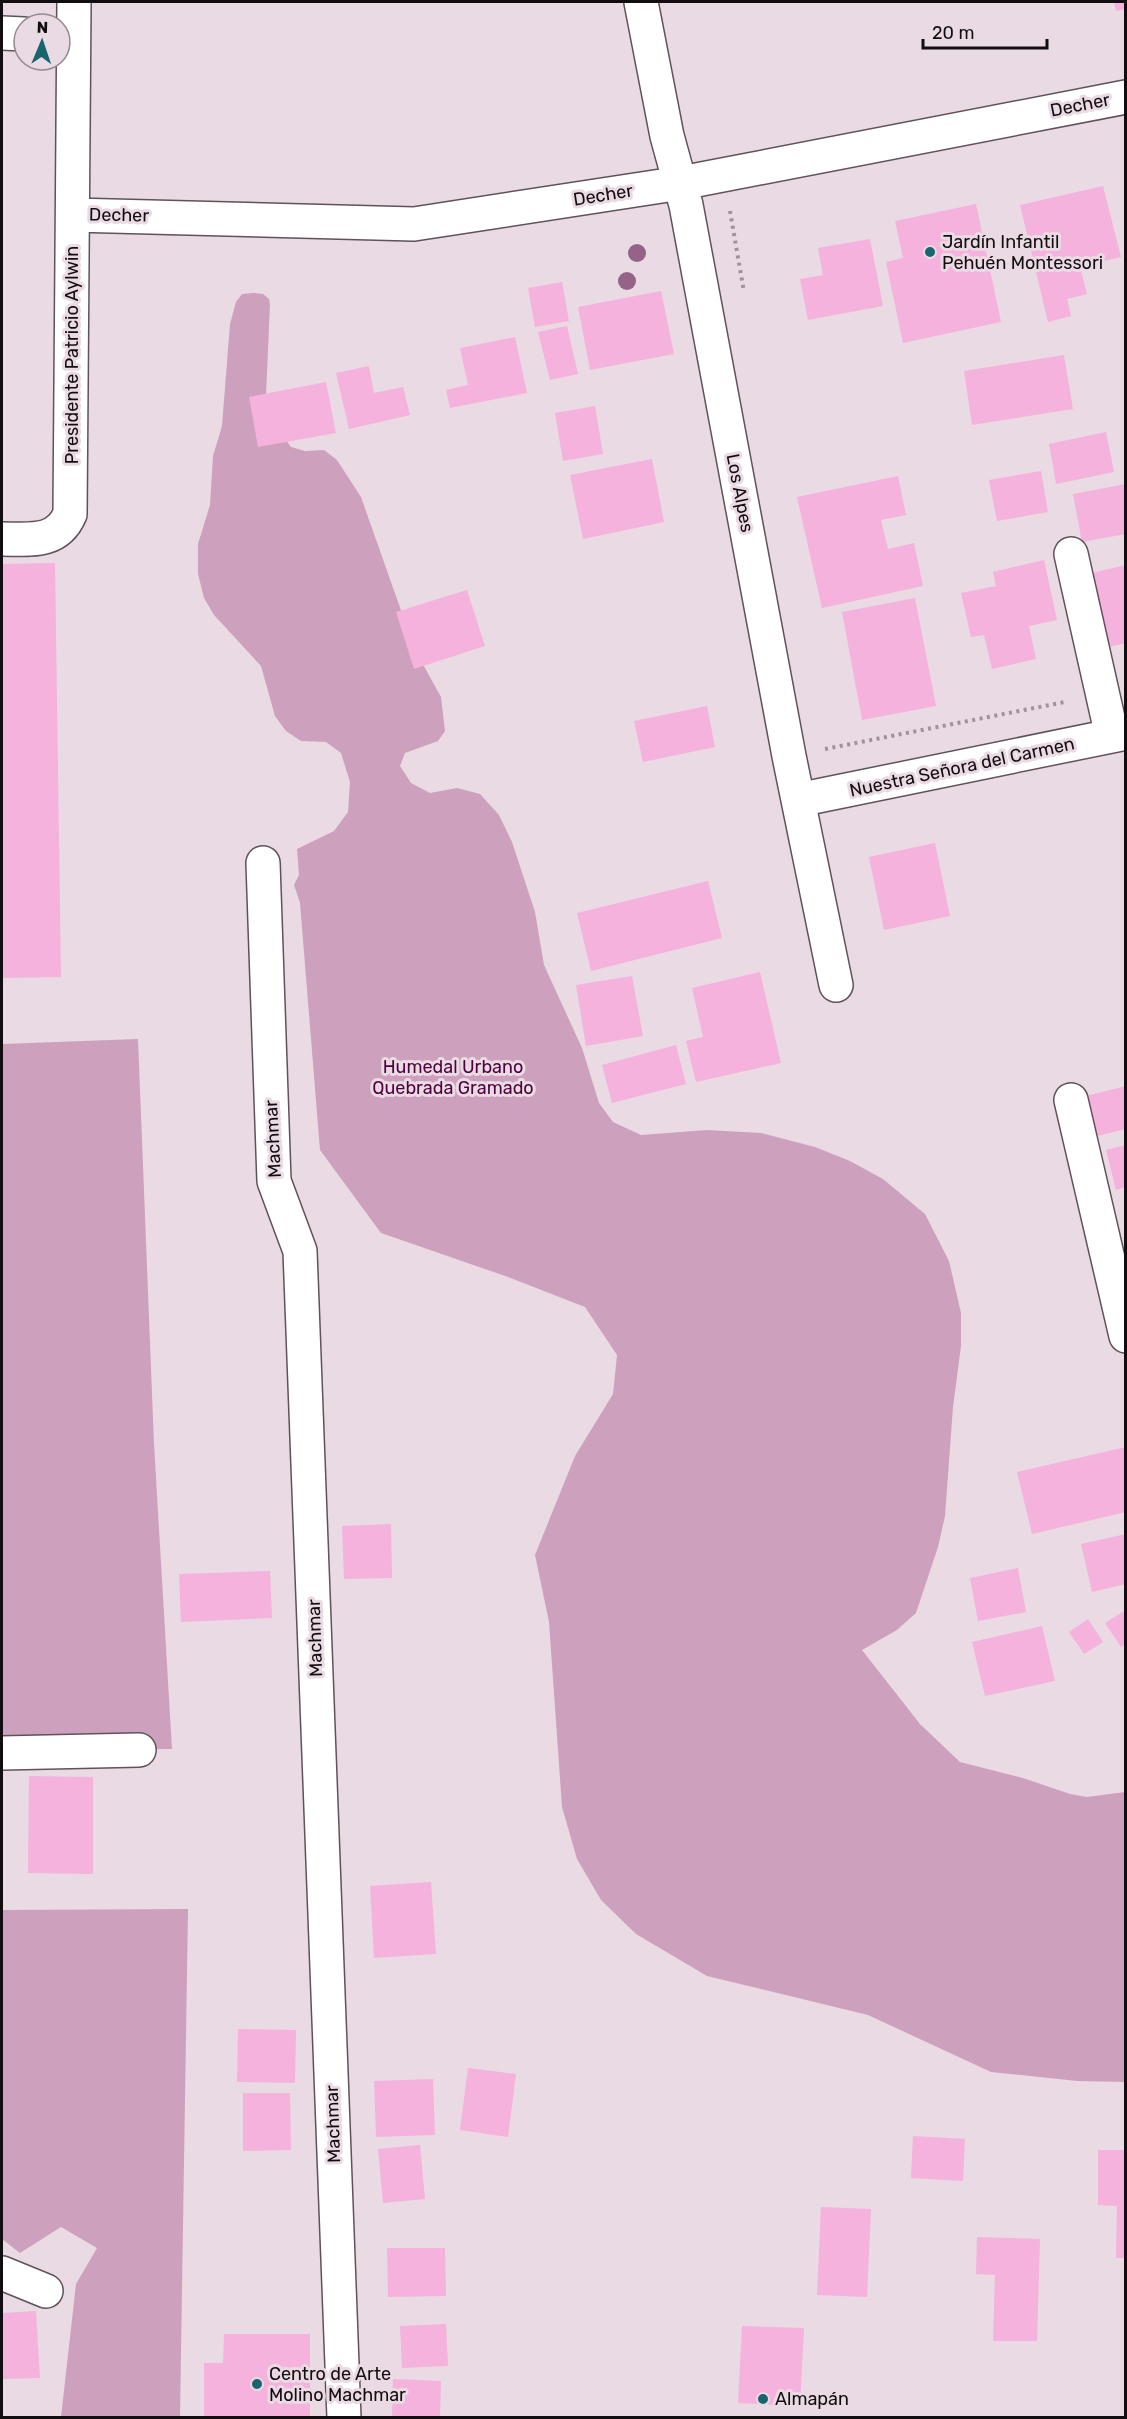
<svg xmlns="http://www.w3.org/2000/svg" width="1127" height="2419" viewBox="0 0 1127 2419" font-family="Rubik,sans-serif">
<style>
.green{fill:#cda1bd}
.building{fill:#f4b2dc}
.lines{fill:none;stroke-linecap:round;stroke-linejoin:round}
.minor-casing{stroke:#5f525a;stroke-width:36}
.path{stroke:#9f939a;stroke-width:4;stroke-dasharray:3 4.5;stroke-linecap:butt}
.minor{stroke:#fff;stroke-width:33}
.tree{fill:#956388}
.poi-dot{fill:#19656f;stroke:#eadae3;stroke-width:2}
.labels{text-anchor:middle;stroke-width:6;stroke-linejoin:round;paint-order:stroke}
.street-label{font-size:18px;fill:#120d10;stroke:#eadae3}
.poi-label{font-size:18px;fill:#120d10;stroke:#eadae3;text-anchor:start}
.park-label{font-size:18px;fill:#4f013d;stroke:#eadae3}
</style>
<rect width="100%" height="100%" fill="#eadae3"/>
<!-- green -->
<path class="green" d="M253,293L263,294L269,299L270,305L266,396L280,432L291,447L305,451L324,450L337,460L361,497L415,650L441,697L445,731L438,741L405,753L400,766L411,783L430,793L457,788L480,794L499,815L512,842L535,912L544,965L582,1048L599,1103L613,1122L641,1135L707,1130L761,1133L815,1147L850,1161L883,1179L925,1214L949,1261L961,1313V1346L953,1407L945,1516L938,1547L916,1613L897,1630L862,1650L920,1724L960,1762L1023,1778L1070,1794L1087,1797L1125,1792V2082L1077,2081L991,2072L868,2015L707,1976L636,1934L601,1900L577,1859L562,1807L549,1622L535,1555L575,1456L613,1394L617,1355L585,1307L508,1277L381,1233L320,1150L300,903L294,885L299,875L297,849L334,831L348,812L350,782L341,753L326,742L301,741L286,731L275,716L261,666L214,615L204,598L198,574V544L210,505L213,456L222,426L230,324L236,302L242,294Z
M138,1039L154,1444L172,1749L2,1750V1044Z
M188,1909L180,2417H61L76,2284L97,2248L61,2227L20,2253L2,2239V1910Z"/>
<!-- building -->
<path class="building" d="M1114,2H1126V9L1116,11Z
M1103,186L1121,257L1080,267L1087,294L1067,299L1071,316L1048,322L1020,205Z
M976,204L1001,322L903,343L886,262L903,258L895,221Z
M870,239L883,306L808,320L800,279L823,275L818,248Z
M562,282L569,321L535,327L528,288Z
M661,291L674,354L590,370L578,307Z
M567,326L578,374L550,380L538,332Z
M515,337L527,393L450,408L446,390L468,385L460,348Z
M1064,355L1073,409L972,425L964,371Z
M369,366L374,393L403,387L410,415L349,429L336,373Z
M326,382L336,433L258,447L249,397Z
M595,406L603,454L563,461L555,413Z
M1106,432L1114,472L1056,484L1049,444Z
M652,459L664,522L583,539L570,475Z
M1041,471L1048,512L997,521L989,480Z
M898,476L906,515L881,520L888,549L914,543L923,586L822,608L797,497Z
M1126,484V534L1082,542L1073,494Z
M1044,560L1057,620L1029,626L1036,659L992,669L984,635L971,637L961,593L996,586L993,572Z
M55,563L61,977L2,978V564Z
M1126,565V643L1100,649L1083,575Z
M467,590L485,646L414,669L396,612Z
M915,598L936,706L862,720L842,612Z
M707,706L715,747L643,762L634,721Z
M935,843L950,916L884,930L869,857Z
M708,881L722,938L591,971L577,913Z
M760,972L781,1063L696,1082L686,1041L703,1037L692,988Z
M632,976L643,1036L586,1046L576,985Z
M676,1045L686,1084L612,1103L602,1065Z
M1126,1086V1129L1097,1136L1086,1096Z
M1126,1145V1187L1116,1190L1106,1150Z
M1126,1447V1512L1032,1534L1017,1472Z
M391,1524L392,1578L344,1579L342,1526Z
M1126,1534V1584L1092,1592L1081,1544Z
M1018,1568L1026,1612L978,1621L970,1578Z
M270,1571L272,1618L181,1622L179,1574Z
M1126,1610V1644L1121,1647L1105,1623Z
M1088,1619L1103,1642L1084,1654L1069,1632Z
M1042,1626L1055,1681L985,1696L972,1642Z
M29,1776L93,1777V1874L28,1873Z
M431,1882L436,1954L374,1958L370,1886Z
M238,2029L296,2030L295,2083L237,2082Z
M468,2068L516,2074L508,2137L460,2130Z
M433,2079L435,2135L376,2137L374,2081Z
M243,2093H290L291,2150L243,2151Z
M913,2136L965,2139L963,2181L911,2178Z
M420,2145L425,2199L383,2203L378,2149Z
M1098,2150H1126V2258H1116L1117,2206L1098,2205Z
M821,2207L871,2209L867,2297L817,2295Z
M977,2237L1040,2239L1037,2341H993L995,2275L976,2274Z
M387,2248H445L446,2296L388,2297Z
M36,2311L40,2378L2,2379V2313Z
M446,2324L448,2366L402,2368L400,2326Z
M742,2326L804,2328L800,2406L738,2403Z
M224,2334H310V2418H204V2363H223Z
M393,2379L441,2381L440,2418H392Z"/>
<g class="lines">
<defs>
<path id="minor" d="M641,2L667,136L686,205L789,756L836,985
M2,33L24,34
M73,215L414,224L681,183L1126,97
M2,539C30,539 57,544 70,514L74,2
M1071,554L1112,736
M798,800L1126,733
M263,863L274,1181L300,1251L344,2418
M1071,1100L1126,1336
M2,1753L139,1750
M2,2273L46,2291"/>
</defs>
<!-- minor casing -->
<use href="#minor" class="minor-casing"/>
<!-- path -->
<path class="path" d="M730,211L744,292
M825,749L1065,702"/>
<!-- minor -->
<use href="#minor" class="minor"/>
</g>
<!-- trees -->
<g class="tree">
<circle cx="637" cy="253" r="9"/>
<circle cx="627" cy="281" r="9"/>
</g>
<!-- markers -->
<g class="poi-dot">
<circle cx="930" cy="252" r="6"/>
<circle cx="257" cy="2384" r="6"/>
<circle cx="763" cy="2399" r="6"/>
</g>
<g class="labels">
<!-- street labels -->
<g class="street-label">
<text transform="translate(1080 105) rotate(-11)" y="6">Decher</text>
<text transform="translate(603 195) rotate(-9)" y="6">Decher</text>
<text transform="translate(119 215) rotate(1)" y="6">Decher</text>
<text transform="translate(72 355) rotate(-90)" y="6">Presidente Patricio Aylwin</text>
<text transform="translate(740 493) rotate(79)" y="6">Los Alpes</text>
<text transform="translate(962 767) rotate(-12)" y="6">Nuestra Señora del Carmen</text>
<text transform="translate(273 1139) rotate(-93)" y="6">Machmar</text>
<text transform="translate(315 1638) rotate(-92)" y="6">Machmar</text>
<text transform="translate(333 2124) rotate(-92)" y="6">Machmar</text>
</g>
<!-- poi labels -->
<g class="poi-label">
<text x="942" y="248">Jardín Infantil<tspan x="942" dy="21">Pehuén Montessori</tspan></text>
<text x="269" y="2380">Centro de Arte<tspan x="269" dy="21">Molino Machmar</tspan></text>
<text x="775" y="2405">Almapán</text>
</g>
<!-- park labels -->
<g class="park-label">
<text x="453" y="1073">Humedal Urbano<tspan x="453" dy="21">Quebrada Gramado</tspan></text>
</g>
</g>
<!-- border -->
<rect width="1127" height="2419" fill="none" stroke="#120d10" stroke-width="6"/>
<!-- north arrow -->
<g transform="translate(42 42) rotate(2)"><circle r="28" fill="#eadae3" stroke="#94888f" stroke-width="1.5"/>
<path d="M0-4.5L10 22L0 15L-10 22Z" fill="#19656f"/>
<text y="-9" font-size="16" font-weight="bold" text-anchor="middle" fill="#120d10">N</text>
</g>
<!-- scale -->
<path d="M923 39v9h124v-9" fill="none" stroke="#120d10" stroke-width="3"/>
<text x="932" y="39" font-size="18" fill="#120d10" stroke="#eadae3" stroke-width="4.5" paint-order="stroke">20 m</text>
</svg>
